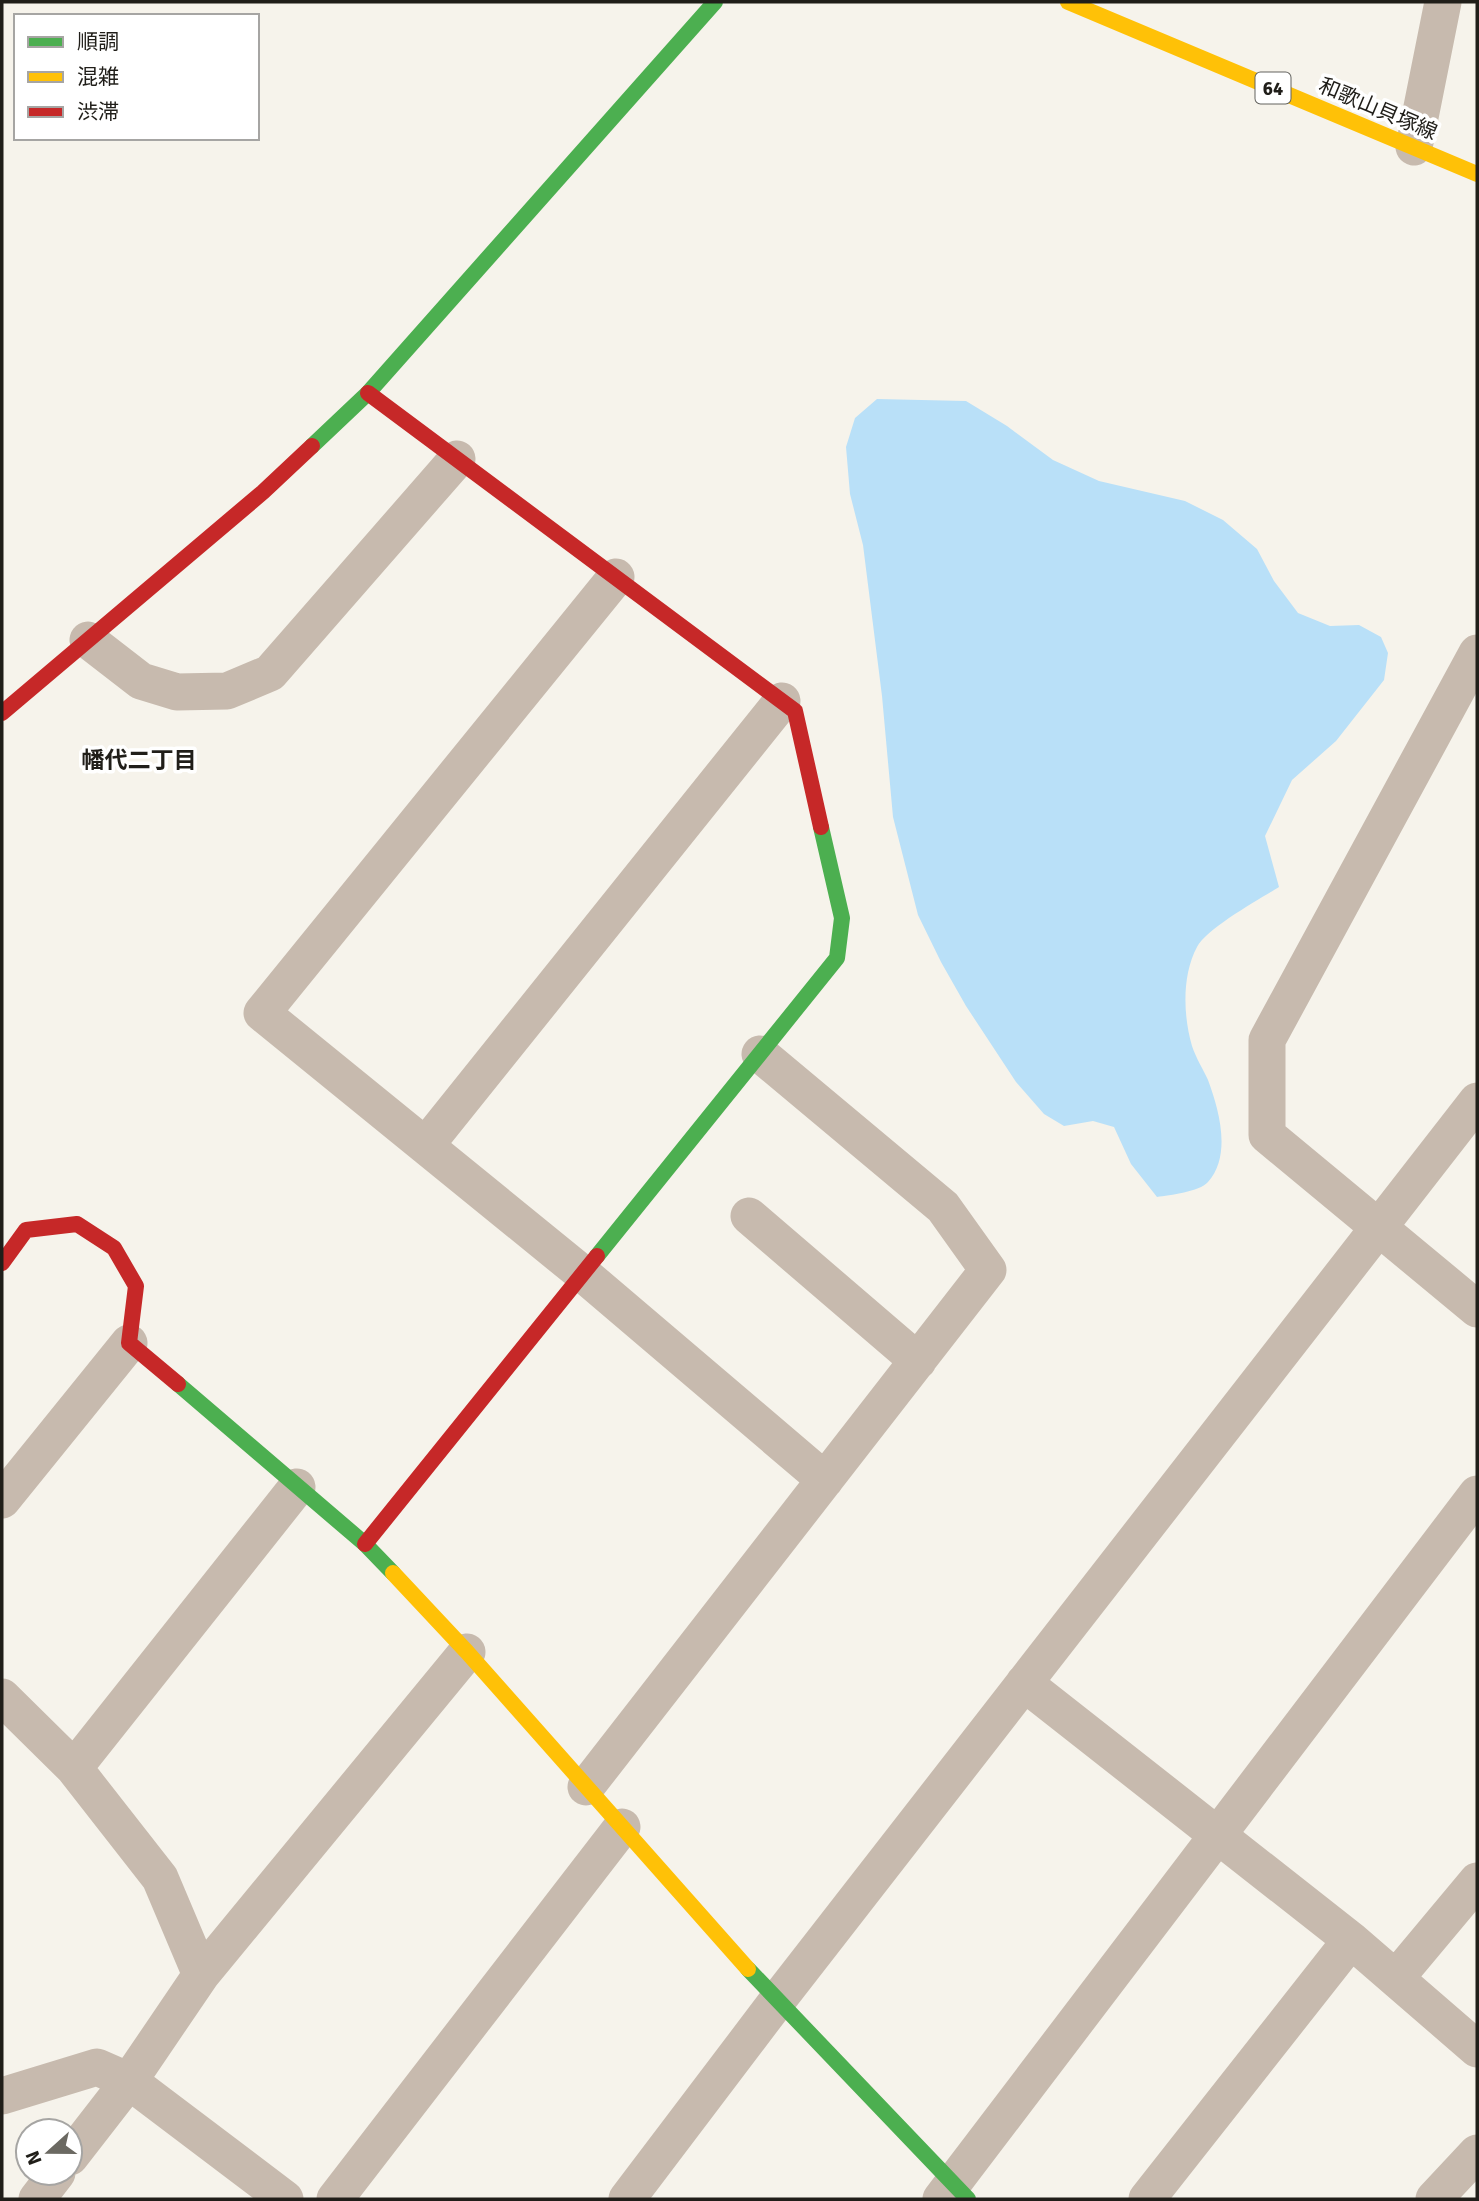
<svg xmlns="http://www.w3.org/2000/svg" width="1479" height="2201" viewBox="0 0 1479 2201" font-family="Signika,'Noto Sans JP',sans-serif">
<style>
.water{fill:#b9e0f8}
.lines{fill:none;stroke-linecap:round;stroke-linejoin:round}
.street{stroke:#c7baae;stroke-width:37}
.fast{stroke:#4caf50;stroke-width:16}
.slow{stroke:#ffc107;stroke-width:16}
.jam{stroke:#c62828;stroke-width:16}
.labels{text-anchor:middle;stroke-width:7;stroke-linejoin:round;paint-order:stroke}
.shield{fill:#fff;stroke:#63625e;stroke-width:2}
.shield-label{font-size:19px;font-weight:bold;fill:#201e19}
.street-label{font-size:21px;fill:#201e19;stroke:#fff}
.neighbourhood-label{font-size:23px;font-weight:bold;fill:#201e19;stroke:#fff}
</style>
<rect width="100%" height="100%" fill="#f6f3eb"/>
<!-- water -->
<path class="water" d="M877,399L966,401L1007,426L1053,460L1099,481L1185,501L1223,520L1257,549L1274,581L1298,613L1330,626L1359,625L1381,637L1388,653L1384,680L1336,741L1292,780L1265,836L1279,887C1260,899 1207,928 1197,947C1182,975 1183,1015 1192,1046C1196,1058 1203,1069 1208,1080C1219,1110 1232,1155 1208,1182C1199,1192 1170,1195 1157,1197L1131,1164L1114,1127L1093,1121L1064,1126L1044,1114L1016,1082L966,1006L941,962L918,915L893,817L882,696L863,545L850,494L846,447L855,418Z"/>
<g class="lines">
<!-- street -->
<path class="street" d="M1414,147L1443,2
M616,577L262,1013L583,1274L825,1480
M88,640L141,681L177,692L227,691L270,673L457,459
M1477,653L1267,1040V1135L1477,1309
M426,1145L782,701
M749,1216L918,1361
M2,1500L129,1343
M1024,1683L1351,1940L1477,2049
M2,1697L74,1768L160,1878L201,1975
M74,1768L297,1487
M586,1787L988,1270L943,1207L760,1054
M1396,1978L1477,1881
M2,2096L97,2067L129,2081L285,2199
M70,2157L129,2081L201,1975L467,1652
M37,2199L57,2173
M335,2199L622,1827
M627,2199L777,2001L1477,1101
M941,2199L1477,1494
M1147,2199L1351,1940
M1434,2199L1477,2153"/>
<!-- fast -->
<path class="fast" d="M312,446L368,393L715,2
M597,1256L837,958L842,918L821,827
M178,1384L365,1544L393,1573
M748,1969L968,2199"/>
<!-- slow -->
<path class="slow" d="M1068,2L1477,174
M393,1573L467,1652L748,1969"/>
<!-- jam -->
<path class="jam" d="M368,393L795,711L821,827
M2,713L263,492L312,446
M2,1263L26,1230L77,1224L114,1248L136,1286L129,1343L178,1384
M365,1544L597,1256"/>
</g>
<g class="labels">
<!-- shield labels -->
<rect class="shield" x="1255.5" y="72.5" width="35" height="31" rx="5"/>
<g class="shield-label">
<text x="1273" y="95">64</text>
</g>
<!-- street labels -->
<g class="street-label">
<text transform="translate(1378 109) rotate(23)" y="7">和歌山貝塚線</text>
</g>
<!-- neighbourhood labels -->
<g class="neighbourhood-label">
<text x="139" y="768">幡代二丁目</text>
</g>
</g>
<!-- border -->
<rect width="1479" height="2201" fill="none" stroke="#201e19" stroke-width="7"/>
<!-- legend -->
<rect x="14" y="14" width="245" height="126" fill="#ffffff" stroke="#a6a5a3" stroke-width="2"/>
<rect x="28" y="37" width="35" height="10" fill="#4caf50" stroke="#a6a5a3" stroke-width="2"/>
<text x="77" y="49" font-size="21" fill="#201e19">順調</text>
<rect x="28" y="72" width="35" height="10" fill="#ffc107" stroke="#a6a5a3" stroke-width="2"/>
<text x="77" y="84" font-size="21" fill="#201e19">混雑</text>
<rect x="28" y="107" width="35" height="10" fill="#c62828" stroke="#a6a5a3" stroke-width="2"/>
<text x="77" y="119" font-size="21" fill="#201e19">渋滞</text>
<!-- north arrow -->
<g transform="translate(49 2152) rotate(249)"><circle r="33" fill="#ffffff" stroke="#a6a5a3" stroke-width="2"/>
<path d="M0-5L12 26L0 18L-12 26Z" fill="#6b6962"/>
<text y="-10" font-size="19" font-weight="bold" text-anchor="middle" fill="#201e19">N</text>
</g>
</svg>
